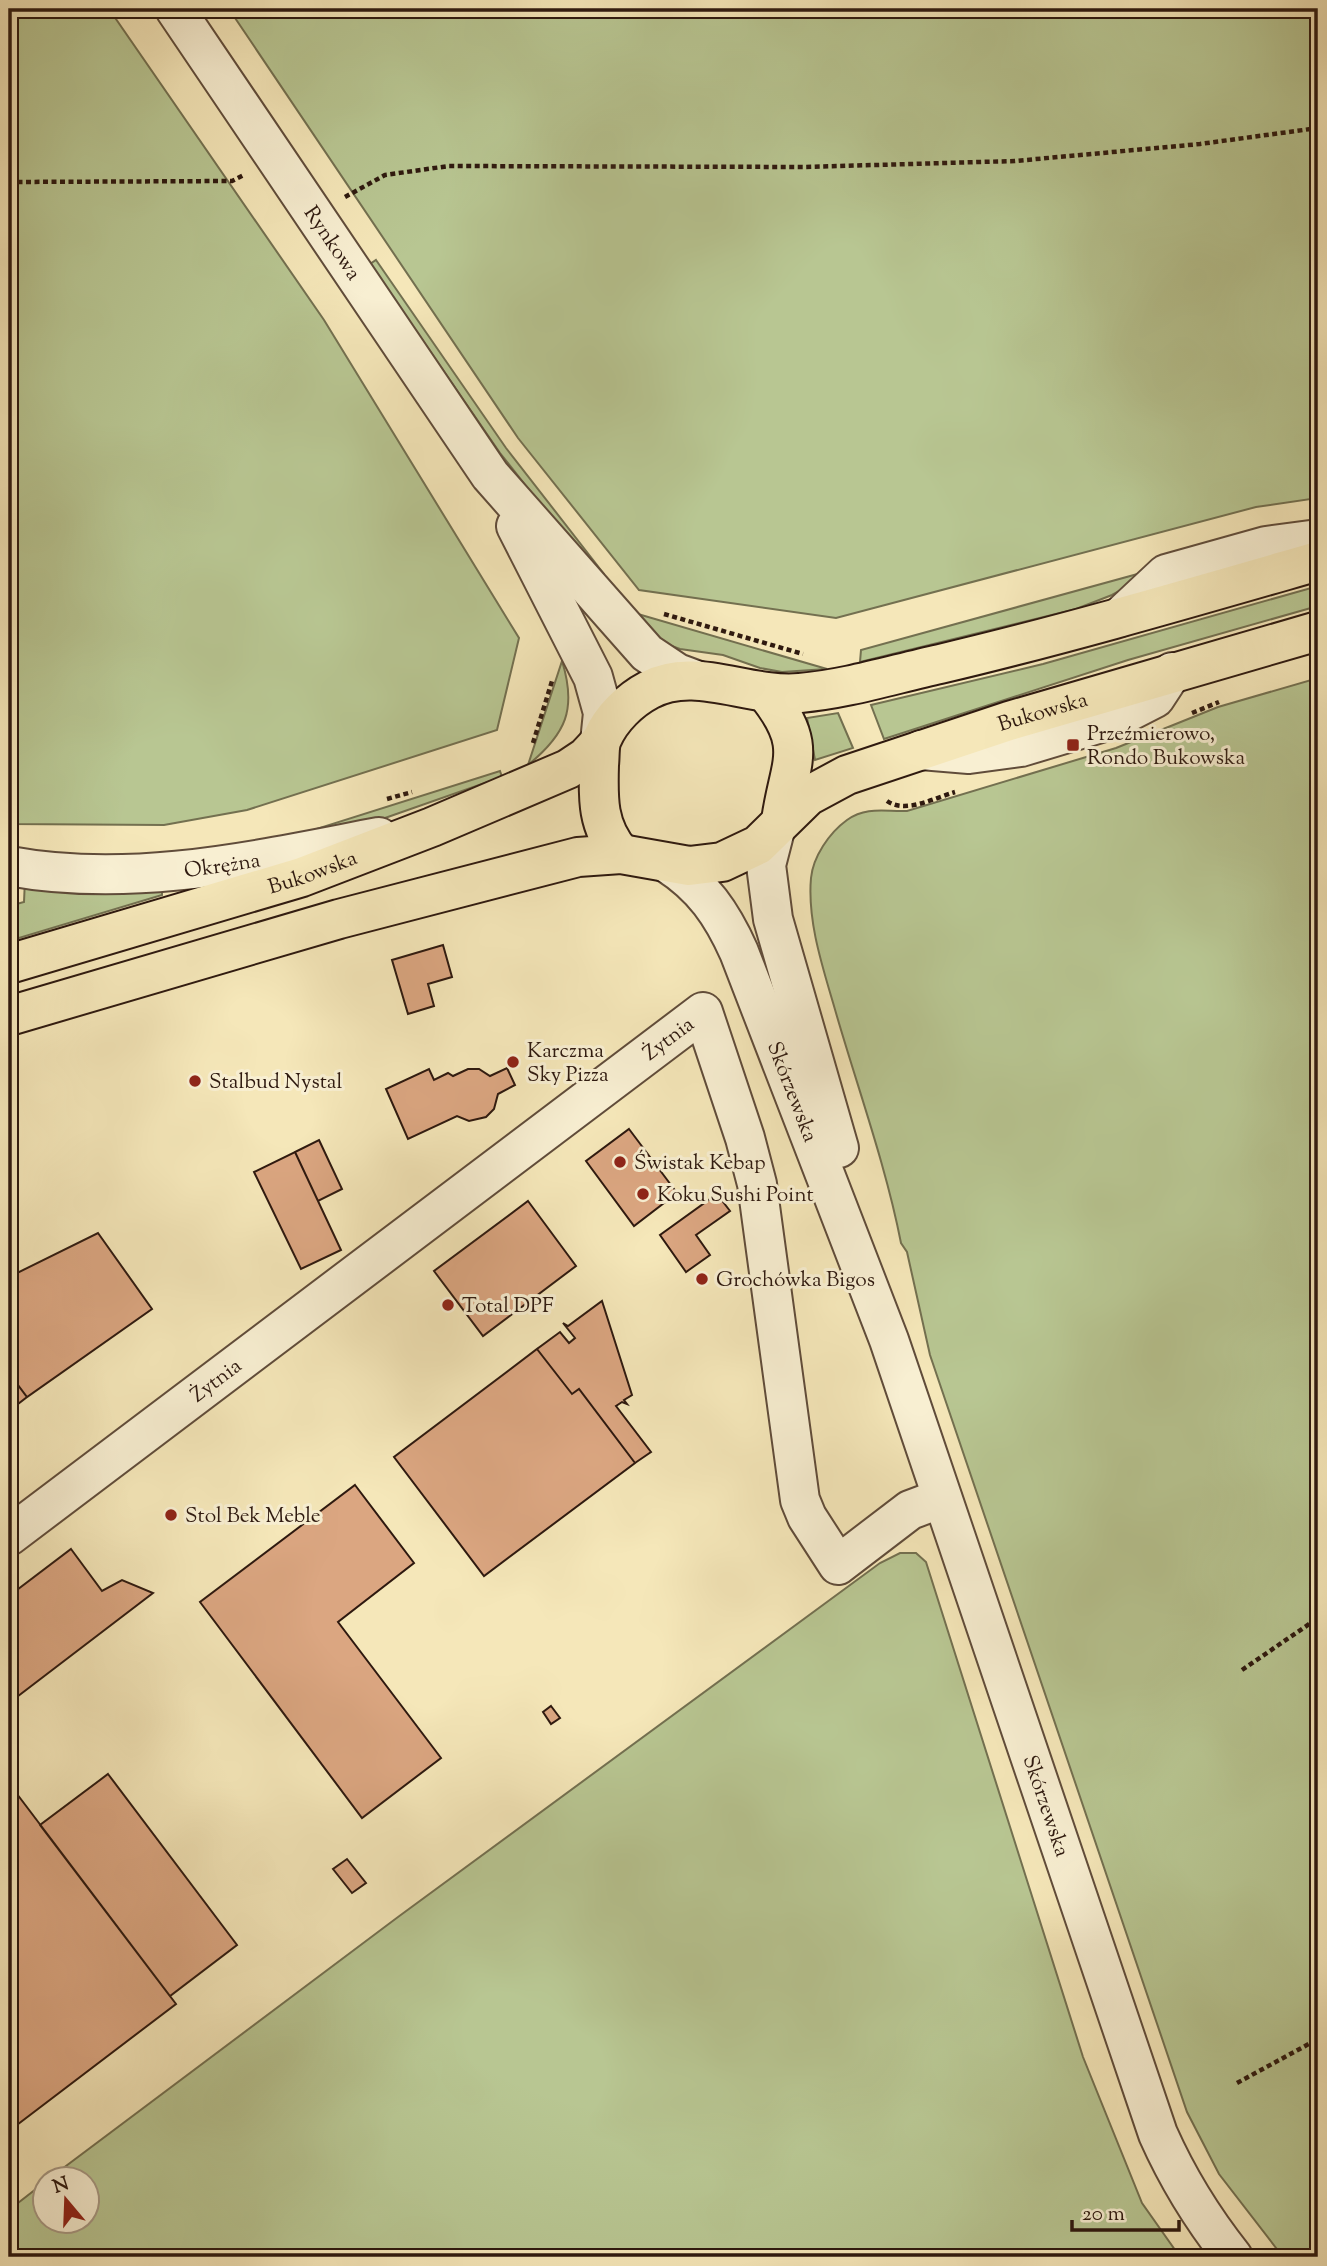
<svg xmlns="http://www.w3.org/2000/svg" width="1327" height="2266" viewBox="0 0 1327 2266" font-family="'Sorts Mill Goudy',serif">
<style>
.green{fill:#b8c692;stroke:#737050;stroke-width:2}
.building{fill:#dba681;stroke:#2e190f;stroke-width:2}
.lines{fill:none;stroke-linecap:round;stroke-linejoin:round}
.minor-casing{stroke:#604c3a;stroke-width:42}
.major-casing{stroke:#2e190f;stroke-width:42}
.path{stroke:#2e190f;stroke-width:4.5;stroke-dasharray:5 3.5;stroke-linecap:butt}
.minor{stroke:#f8efd2;stroke-width:38}
.major{stroke:#f5e7b9;stroke-width:38}
.poi-dot{fill:#8f2418;stroke:#f8efd2;stroke-width:2.5}
.labels{text-anchor:middle;stroke-width:6;stroke-linejoin:round;paint-order:stroke}
.street-label{font-size:21px;fill:#2e190f;stroke:#f8efd2}
.poi-label{font-size:21px;fill:#2e190f;stroke:#f8efd2;text-anchor:start}
</style>
<rect width="100%" height="100%" fill="#f5e7b9"/>
<filter id="stains"><feTurbulence type="fractalNoise" baseFrequency=".00286" numOctaves="4"/><feColorMatrix values="0 0 0 0 .2 0 0 0 0 .09 0 0 0 0 .02 0 0 0 .5 -.17"/></filter>
<radialGradient id="worn" r=".72"><stop offset=".6" stop-color="#630" stop-opacity="0"/><stop offset="1" stop-color="#630" stop-opacity=".3"/></radialGradient>
<!-- green -->
<path class="green" d="M9,9H109L324,320L519,638L497,730L247,810L164,825L9,824Z
M229,9H1318V498L1256,507L836,618L639,590L518,438Z
M376,260L506,448L604,574V585L500,453L370,264Z
M1163,567L1112,595L1076,609L860,662L861,650Z
M1318,586V606L1128,660L884,739L871,705L1043,664Z
M631,612L827,669L782,672L760,668L723,655L680,649L655,640Z
M562,661C577,709 566,734 528,765Z
M1318,678V2257H1283L1219,2174L1187,2112L930,1355L907,1252L901,1243C886,1166 858,1089 836,1013C824,971 807,923 811,878C813,857 829,833 847,820C867,806 886,812 907,811L1116,748L1218,707Z
M838,713L853,748L815,760L807,718Z
M500,771L502,777L385,818L247,851Z
M25,879L162,886V895L9,941V906L24,902Z
M900,1553H916L926,1562L1083,2057L1142,2203L1180,2257H9V2210L45,2182L46,2220H88V2178H50L398,1917L880,1563Z"/>
<!-- building -->
<path class="building" d="M443,945L452,977L428,984L434,1006L408,1014L392,960Z
M507,1068L515,1085L498,1094L494,1109L486,1117L469,1121L457,1116L408,1139L386,1089L429,1069L434,1080L448,1073L453,1076L468,1069H479L490,1076Z
M629,1129L677,1193L634,1226L586,1161Z
M319,1140L342,1189L318,1201L295,1152Z
M295,1152L341,1250L301,1269L254,1172Z
M717,1194L730,1211L696,1235L710,1255L686,1272L660,1235Z
M528,1201L576,1266L483,1336L434,1271Z
M98,1233L152,1309L27,1397L9,1373V1277Z
M602,1301L632,1395L624,1400L627,1404L622,1402L616,1406L651,1452L635,1463L579,1389L572,1394L537,1349L560,1332L569,1343L575,1338L563,1323L568,1326Z
M537,1349L572,1394L579,1389L635,1463L484,1576L394,1457Z
M9,1373L27,1397L9,1411Z
M355,1485L414,1563L338,1622L441,1758L362,1818L200,1602Z
M71,1549L102,1591L122,1580L153,1593L9,1703V1596Z
M551,1706L560,1718L551,1724L543,1712Z
M108,1774L237,1945L170,1996L40,1825Z
M17,1794L176,2004L9,2131V1800Z
M347,1859L366,1883L352,1893L333,1869Z"/>
<g class="lines">
<defs>
<g id="minor">
<path id="s1" d="M175,9L490,475L647,653L677,673L696,680"/>
<path d="M516,526L593,677L603,713L600,742"/>
<path d="M1120,617L1166,574L1266,546L1318,539"/>
<path d="M921,750L969,754L1021,747L1114,719L1155,698L1172,672"/>
<path d="M775,830L766,865L773,919L839,1148"/>
<path id="s2" d="M667,863C703,886 722,914 739,952L889,1340L1158,2134C1178,2179 1202,2218 1233,2257"/>
<path id="s3" d="M9,866C133,889 257,860 379,837"/>
<path id="s4" d="M9,1536L703,1012L745,1138L757,1184L800,1500L807,1517L838,1565L910,1510L942,1498"/>
</g>
<g id="major">
<path d="M767,694C810,748 789,762 781,821"/>
<path d="M621,854C597,827 598,798 599,765C600,756 599,746 602,739C611,718 630,700 649,690C695,665 748,698 800,693C847,689 894,674 940,664C1067,634 1193,597 1318,561"/>
<path id="s5" d="M9,964L302,877L432,827L568,769L586,757L600,742"/>
<path id="s6" d="M9,1016L339,919L578,857L621,854L689,866L722,862L758,845L808,796L847,775L1009,721L1318,631"/>
</g>
</defs>
<!-- minor casing -->
<use href="#minor" class="minor-casing"/>
<!-- major casing -->
<use href="#major" class="major-casing"/>
<!-- path -->
<path class="path" d="M9,182L232,181L244,175
M345,197L385,175L449,166L805,167L1015,161L1200,144L1318,128
M664,614L803,654
M1192,713L1219,702
M533,743L552,681
M387,799L412,792
M887,801C906,814 934,798 955,792
M1242,1670L1318,1618
M1237,2083L1318,2039"/>
<!-- minor -->
<use href="#minor" class="minor"/>
<!-- major -->
<use href="#major" class="major"/>
</g>
<!-- markers -->
<g class="poi-dot">
<rect x="1066" y="738" width="14" height="14" rx="3.5"/>
<circle cx="513" cy="1062" r="7"/>
<circle cx="195" cy="1081" r="7"/>
<circle cx="620" cy="1162" r="7"/>
<circle cx="643" cy="1194" r="7"/>
<circle cx="702" cy="1279" r="7"/>
<circle cx="448" cy="1305" r="7"/>
<circle cx="171" cy="1515" r="7"/>
</g>
<g class="labels">
<!-- street labels -->
<g class="street-label">
<text dy="7" stroke="none"><textPath href="#s1" startOffset="282">Rynkowa</textPath></text>
<text dy="7" stroke="none"><textPath href="#s6" startOffset="1096">Bukowska</textPath></text>
<text dy="7" stroke="none"><textPath href="#s3" startOffset="214">Okrężna</textPath></text>
<text dy="7" stroke="none"><textPath href="#s5" startOffset="317">Bukowska</textPath></text>
<text dy="7" stroke="none"><textPath href="#s4" startOffset="826">Żytnia</textPath></text>
<text dy="7" stroke="none"><textPath href="#s2" startOffset="266">Skórzewska</textPath></text>
<text dy="7" stroke="none"><textPath href="#s4" startOffset="259">Żytnia</textPath></text>
<text dy="7" stroke="none"><textPath href="#s2" startOffset="1024">Skórzewska</textPath></text>
</g>
<!-- poi labels -->
<g class="poi-label">
<text x="1087" y="740">Przeźmierowo,<tspan x="1087" dy="24">Rondo Bukowska</tspan></text>
<text x="527" y="1057">Karczma<tspan x="527" dy="24">Sky Pizza</tspan></text>
<text x="209" y="1088">Stalbud Nystal</text>
<text x="634" y="1169">Świstak Kebap</text>
<text x="657" y="1201">Koku Sushi Point</text>
<text x="716" y="1286">Grochówka Bigos</text>
<text x="462" y="1312">Total DPF</text>
<text x="185" y="1522">Stol Bek Meble</text>
</g>
</g>
<!-- margin -->
<rect width="1327" height="2266" fill="none" stroke="#f5e7b9" stroke-width="35"/>
<rect x="10" y="10" width="1306" height="2245" fill="none" stroke="#2e190f" stroke-width="3.5"/>
<rect x="18" y="18" width="1292" height="2231" fill="none" stroke="#2e190f" stroke-width="2"/>
<!-- north arrow -->
<g transform="translate(66 2200) rotate(341)"><circle r="33" fill="#f8efd2" stroke="#a79984" stroke-width="2"/>
<path d="M0-5L12 26L0 18L-12 26Z" fill="#8f2418"/>
<text y="-10" font-size="19" font-weight="bold" text-anchor="middle" fill="#2e190f">N</text>
</g>
<!-- scale -->
<path d="M1072 2220v10h107v-10" fill="none" stroke="#2e190f" stroke-width="3.5"/>
<text x="1082" y="2220" font-size="21" fill="#2e190f" stroke="#f8efd2" stroke-width="5" paint-order="stroke">20 m</text>
<rect width="100%" height="100%" filter="url(#stains)"/>
<rect width="100%" height="100%" fill="url(#worn)"/>
</svg>
